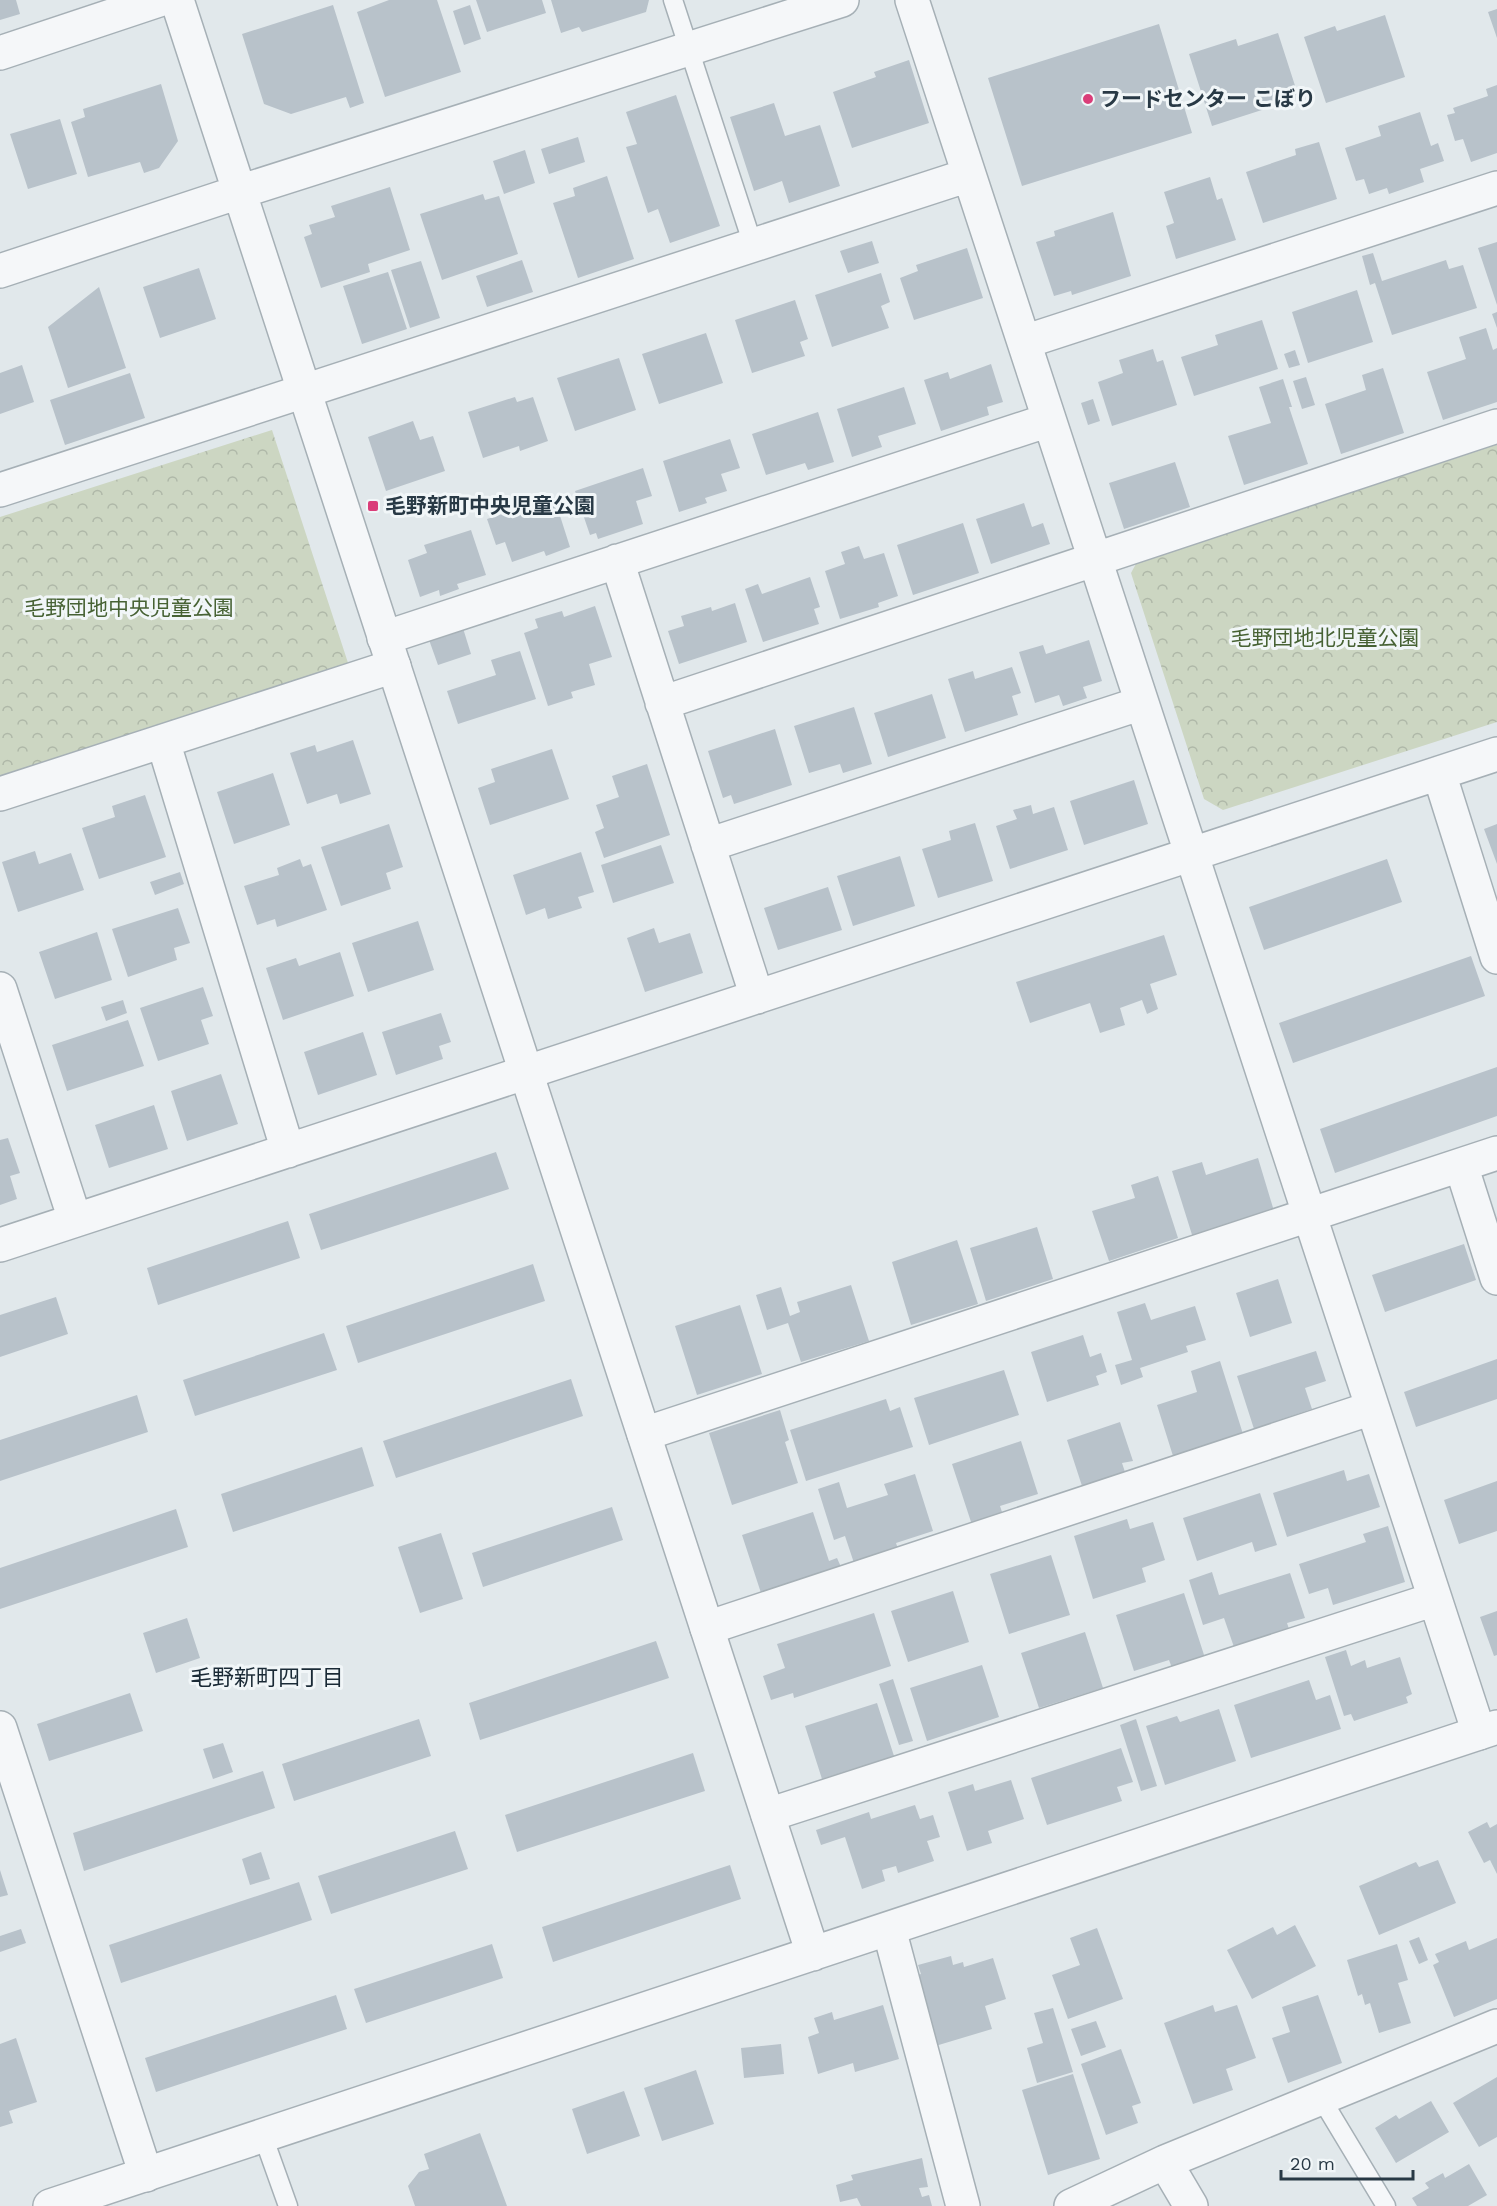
<svg xmlns="http://www.w3.org/2000/svg" width="1497" height="2206" viewBox="0 0 1497 2206" font-family="'Work Sans','Noto Sans JP',sans-serif">
<style>
.forest{fill:url(#forest-crowns)}
.building{fill:#b8c2ca}
.lines{fill:none;stroke-linecap:round;stroke-linejoin:round}
.service-casing{stroke:#a6b0b6;stroke-width:21}
.minor-casing{stroke:#a6b0b6;stroke-width:36}
.tertiary-casing{stroke:#a6b0b6;stroke-width:36}
.service{stroke:#f5f7f9;stroke-width:18}
.minor{stroke:#f5f7f9;stroke-width:33}
.tertiary{stroke:#f5f7f9;stroke-width:33}
.poi-dot{fill:#da3d79;stroke:#f1f6f8;stroke-width:2}
.labels{text-anchor:middle;stroke-width:6;stroke-linejoin:round;paint-order:stroke}
.poi-label{font-size:21px;font-weight:bold;fill:#283945;stroke:#f1f6f8;text-anchor:start}
.park-label{font-size:21px;fill:#476234;stroke:#f1f6f8}
.neighbourhood-label{font-size:22px;fill:#1a2a36;stroke:#f1f6f8}
</style>
<defs>
<pattern id="forest-crowns" width="20" height="18" patternUnits="userSpaceOnUse" patternTransform="scale(1.5)"><rect width="20" height="18" fill="#ccd6c2"/><path d="M2 6a3 3 0 1 1 6 0M12 15a3 3 0 1 1 6 0" fill="none" stroke="#afb8a8"/></pattern>
</defs>
<rect width="100%" height="100%" fill="#e1e8eb"/>
<!-- forest -->
<path class="forest" d="M272,430L350,669L0,783V517Z
M1497,441V722L1223,810L1204,799L1131,573L1138,560Z"/>
<!-- building -->
<path class="building" d="M0,0H16L20,14L0,20Z
M389,0H437L461,72L385,97L357,12Z
M476,0H542L546,13L487,32Z
M551,0H649L646,12L582,32L579,27L561,33Z
M333,5L364,103L350,108L346,97L291,114L264,104L242,34Z
M470,5L481,39L464,45L453,11Z
M1497,9V38L1488,12Z
M1385,15L1405,77L1326,103L1304,37L1335,26L1337,31Z
M1159,24L1192,133L1022,186L988,78Z
M1278,33L1299,98L1212,126L1189,54L1236,39L1238,46Z
M909,60L929,123L852,148L833,92L876,77L874,72Z
M161,84L178,141L159,168L144,173L140,162L88,177L71,122L85,117L83,109Z
M1497,85V153L1471,162L1463,139L1455,141L1447,115L1455,113L1453,108L1488,96L1486,89Z
M676,95L720,226L670,243L658,209L648,213L626,147L637,144L626,112Z
M774,103L785,136L820,125L840,186L789,203L782,181L754,191L730,117Z
M1420,112L1431,146L1438,143L1444,161L1420,169L1424,182L1389,194L1387,188L1369,194L1364,179L1356,181L1345,148L1381,136L1378,126Z
M60,119L77,174L28,189L10,134Z
M578,137L585,162L549,174L541,149Z
M1319,142L1337,199L1263,223L1246,172L1296,155L1295,149Z
M525,150L535,183L504,194L493,161Z
M607,176L634,259L578,278L553,203L575,196L573,188Z
M1210,177L1217,200L1222,198L1236,240L1176,259L1166,226L1174,223L1164,192Z
M390,187L410,250L368,264L370,272L321,288L304,237L312,234L309,225L335,217L331,206Z
M483,194L485,200L499,196L518,254L442,280L420,214Z
M1113,212L1131,276L1072,295L1071,291L1054,296L1036,242L1055,236L1054,231Z
M872,241L879,263L848,273L840,251Z
M1497,242V305L1478,248Z
M967,248L983,298L914,320L900,278L918,271L916,265Z
M1373,253L1382,281L1446,260L1449,269L1463,265L1477,308L1392,335L1375,283L1370,285L1362,256Z
M522,260L533,292L487,307L476,276Z
M421,261L440,318L410,328L391,270Z
M199,268L216,319L160,338L143,287Z
M388,272L407,329L362,344L343,286Z
M881,273L890,302L881,306L889,328L832,347L815,295Z
M99,287L126,368L68,388L48,327Z
M1357,290L1373,342L1308,363L1292,312Z
M795,300L808,339L800,342L805,356L752,373L735,320Z
M1497,312V328L1492,314Z
M1262,320L1278,369L1194,396L1181,357L1218,345L1215,335Z
M1486,328L1493,350L1497,348V402L1443,420L1427,372L1466,359L1459,337Z
M706,333L723,383L659,404L642,354Z
M1153,349L1157,362L1163,360L1177,405L1112,426L1098,382L1123,373L1119,360Z
M1295,350L1300,365L1289,368L1284,354Z
M619,358L636,410L575,431L557,378Z
M991,364L1003,402L987,407L989,415L941,431L924,380L948,372L950,379Z
M22,365L34,402L0,414V373Z
M1383,368L1404,433L1341,454L1325,404L1366,390L1362,375Z
M130,373L145,418L65,445L50,400Z
M1306,377L1315,405L1302,409L1293,381Z
M1283,379L1292,407H1289L1308,464L1244,485L1228,436L1271,423L1259,387Z
M904,387L916,424L878,436L882,447L852,457L837,409Z
M515,397L517,402L533,397L548,441L520,451L519,446L483,458L468,412Z
M1093,399L1100,421L1088,425L1081,403Z
M818,412L834,462L808,470L805,463L766,475L752,434Z
M413,421L420,440L433,436L445,471L386,491L368,437Z
M730,439L740,468L721,474L727,491L705,498L707,503L679,512L663,461Z
M1175,462L1190,507L1124,529L1109,483Z
M643,468L652,496L636,501L643,524L598,539L596,533L590,535L575,491Z
M554,497L570,547L546,556L544,551L512,562L505,542L496,545L487,519Z
M1024,503L1032,527L1043,523L1050,544L991,564L976,519Z
M963,523L979,573L913,595L897,545Z
M471,530L486,575L457,584L459,589L440,596L439,590L420,597L408,560L427,553L424,545Z
M859,546L864,559L884,553L898,596L878,603L879,607L840,619L825,571L845,564L841,552Z
M810,577L820,607L814,609L819,624L763,642L745,589L758,584L762,594Z
M735,603L747,642L679,664L668,631L684,626L681,616L711,607L712,611Z
M595,606L612,657L589,664L595,685L571,692L573,698L548,706L524,633L538,628L535,619L562,611L564,617Z
M462,625L471,654L438,665L428,637Z
M1089,640L1102,681L1083,687L1087,698L1063,706L1059,695L1035,703L1019,652L1043,645L1046,654Z
M520,651L536,699L458,724L447,691L496,675L491,660Z
M1012,667L1021,693L1012,696L1018,715L965,732L948,679L973,671L975,679Z
M932,694L946,738L888,757L874,713Z
M854,707L872,764L843,773L840,764L809,773L794,726Z
M775,729L792,785L734,804L731,795L723,798L708,751Z
M353,740L371,794L340,804L337,794L307,804L290,753L315,745L317,752Z
M552,749L569,799L490,825L478,788L495,782L491,769Z
M647,764L670,835L604,858L595,832L604,828L596,805L619,797L612,776Z
M273,773L290,825L234,844L217,792Z
M1134,780L1148,824L1084,845L1070,801Z
M145,795L166,857L99,879L82,828L115,817L112,806Z
M1031,805L1033,814L1054,807L1068,850L1010,869L996,826L1017,819L1013,810Z
M975,823L993,881L938,898L922,849L951,840L949,831Z
M389,824L403,867L386,873L391,889L341,906L321,847Z
M1497,824V864L1484,829Z
M661,845L674,883L613,903L601,865Z
M35,851L39,864L71,853L84,890L18,912L2,862Z
M581,852L594,892L578,897L582,908L548,919L545,908L526,915L513,875Z
M900,856L915,906L853,926L837,876Z
M300,859L303,867L311,864L327,910L277,927L275,919L257,925L244,886L279,875L277,868Z
M1387,859L1402,902L1264,950L1249,907Z
M180,872L184,884L155,895L150,882Z
M828,887L842,930L778,950L764,908Z
M178,908L190,943L174,948L177,960L128,977L112,929Z
M418,921L434,970L368,992L352,943Z
M654,928L659,943L690,933L703,973L645,992L627,938Z
M97,932L112,980L55,999L39,952Z
M1164,935L1177,975L1150,984L1158,1009L1147,1014L1142,1000L1120,1008L1125,1025L1100,1033L1090,1003L1030,1023L1016,982Z
M340,952L354,996L283,1020L266,968L296,958L299,966Z
M1471,956L1485,996L1293,1063L1279,1023Z
M203,987L213,1016L201,1020L209,1044L158,1061L140,1008Z
M123,1000L127,1013L106,1021L101,1007Z
M441,1013L451,1042L439,1046L443,1059L396,1075L382,1032Z
M128,1020L144,1066L67,1091L52,1045Z
M363,1032L377,1075L318,1095L304,1052Z
M1497,1067V1116L1335,1173L1320,1129Z
M221,1074L238,1124L187,1141L171,1091Z
M154,1105L168,1149L109,1168L95,1125Z
M8,1138L20,1173L10,1176L17,1199L0,1205V1140Z
M496,1152L509,1189L321,1250L309,1214Z
M1258,1158L1274,1211L1193,1238L1172,1171L1202,1162L1206,1175Z
M1158,1176L1178,1238L1109,1261L1092,1211L1135,1198L1131,1185Z
M288,1221L300,1258L158,1305L147,1268Z
M1037,1227L1053,1279L986,1301L970,1248Z
M957,1240L978,1304L911,1325L892,1262Z
M1464,1244L1476,1280L1385,1312L1372,1275Z
M533,1264L545,1301L358,1363L346,1326Z
M1278,1279L1292,1323L1250,1337L1236,1293Z
M851,1285L869,1341L801,1362L788,1323L767,1330L756,1295L781,1287L790,1316L800,1312L797,1302Z
M56,1297L68,1334L0,1357V1315Z
M1145,1303L1151,1320L1195,1306L1206,1340L1186,1346L1188,1352L1140,1368L1143,1377L1121,1385L1115,1365L1132,1360L1117,1312Z
M740,1305L762,1374L697,1395L675,1326Z
M324,1333L337,1370L195,1416L183,1380Z
M1083,1335L1090,1357L1101,1353L1107,1372L1096,1376L1099,1385L1047,1402L1031,1352Z
M1316,1351L1326,1381L1305,1388L1312,1409L1254,1429L1237,1376Z
M1497,1359V1399L1416,1427L1404,1392Z
M1220,1361L1243,1434L1173,1456L1157,1405L1197,1392L1191,1371Z
M1004,1370L1019,1415L929,1445L914,1398Z
M571,1379L583,1416L396,1478L383,1441Z
M137,1395L148,1432L0,1481V1440Z
M886,1399L890,1411L900,1407L913,1447L806,1481L790,1430Z
M780,1410L789,1440L785,1442L798,1483L732,1505L709,1433Z
M1120,1422L1133,1461L1122,1463L1125,1472L1082,1486L1067,1440Z
M1021,1441L1038,1494L1000,1506L1003,1515L972,1525L952,1464Z
M362,1447L374,1486L233,1532L221,1494Z
M1344,1470L1347,1481L1369,1474L1380,1507L1287,1537L1273,1493Z
M915,1474L933,1531L896,1543L899,1552L855,1566L845,1536L834,1540L818,1489L839,1482L847,1508L888,1495L884,1484Z
M1497,1481V1531L1459,1544L1444,1500Z
M1260,1493L1277,1545L1255,1552L1252,1542L1197,1561L1183,1518Z
M612,1507L623,1540L483,1587L472,1553Z
M176,1509L188,1547L0,1609V1568Z
M813,1512L829,1561L837,1558L841,1567L761,1593L742,1535Z
M1127,1519L1130,1529L1153,1522L1165,1560L1142,1568L1146,1582L1093,1599L1074,1536Z
M1388,1526L1405,1582L1333,1605L1328,1588L1309,1594L1299,1564L1366,1542L1363,1534Z
M441,1533L463,1599L420,1613L398,1547Z
M1051,1555L1070,1615L1009,1634L990,1574Z
M1212,1572L1219,1595L1290,1573L1305,1618L1287,1623L1290,1632L1235,1650L1224,1618L1203,1625L1189,1580Z
M953,1591L969,1642L908,1662L891,1611Z
M1184,1593L1205,1658L1172,1668L1169,1660L1134,1671L1116,1615Z
M1497,1611V1655L1494,1656L1480,1617Z
M874,1613L891,1666L794,1698L793,1693L771,1700L763,1676L785,1668L777,1644Z
M187,1618L200,1658L156,1673L143,1633Z
M1085,1632L1103,1688L1039,1708L1021,1653Z
M656,1641L669,1678L480,1740L469,1703Z
M1346,1650L1351,1666L1365,1660L1367,1668L1400,1657L1412,1694L1406,1697L1408,1703L1354,1721L1351,1714L1344,1716L1325,1657Z
M982,1665L999,1717L927,1741L910,1688Z
M893,1679L913,1741L899,1745L879,1684Z
M1309,1680L1316,1700L1330,1695L1341,1729L1251,1758L1234,1705Z
M130,1693L143,1731L49,1761L37,1724Z
M877,1703L894,1756L822,1779L805,1726Z
M1219,1709L1236,1761L1165,1785L1146,1726L1177,1716L1180,1722Z
M419,1719L431,1756L294,1801L282,1764Z
M1136,1719L1157,1786L1141,1791L1120,1725Z
M223,1743L233,1772L213,1779L203,1749Z
M1121,1748L1133,1782L1117,1787L1122,1801L1047,1825L1031,1778Z
M693,1753L705,1791L517,1852L505,1815Z
M263,1771L275,1808L84,1871L73,1833Z
M1011,1780L1024,1819L988,1831L992,1843L967,1851L948,1792L973,1784L975,1791Z
M915,1805L920,1819L933,1815L940,1837L927,1841L934,1861L898,1873L896,1866L882,1870L885,1881L862,1889L845,1837L821,1845L816,1830L869,1812L871,1819Z
M1487,1822L1490,1828L1497,1824V1874L1490,1860L1484,1863L1468,1832Z
M455,1831L468,1869L331,1914L318,1876Z
M261,1852L270,1879L250,1885L242,1859Z
M1438,1860L1456,1903L1379,1935L1359,1886L1416,1862L1419,1867Z
M730,1865L741,1899L553,1962L542,1927Z
M0,1870L8,1895L0,1897Z
M299,1882L312,1920L121,1983L109,1945Z
M1295,1925L1316,1966L1252,1999L1227,1950L1273,1927L1277,1935Z
M1097,1928L1123,1999L1068,2019L1052,1975L1080,1965L1070,1938Z
M21,1929L26,1943L0,1952V1936Z
M1419,1937L1428,1960L1419,1964L1409,1941Z
M1497,1938V1999L1454,2017L1433,1965L1439,1962L1435,1954L1466,1941L1469,1950Z
M492,1944L503,1978L366,2023L354,1989Z
M1397,1944L1408,1980L1398,1983L1411,2023L1379,2033L1370,2003L1365,2005L1362,1994L1358,1996L1347,1960Z
M951,1956L953,1965L963,1962L964,1967L993,1958L1006,1999L985,2006L992,2029L932,2047L911,1977L921,1974L918,1965Z
M336,1995L347,2029L156,2092L145,2058Z
M1318,1995L1342,2063L1288,2083L1272,2038L1290,2032L1282,2007Z
M883,2005L899,2059L855,2072L853,2063L818,2074L808,2037L819,2033L814,2018L832,2012L834,2020Z
M1213,2005L1215,2012L1237,2005L1256,2058L1226,2069L1233,2090L1193,2104L1164,2023Z
M1053,2008L1073,2072L1037,2083L1027,2048L1043,2043L1034,2013Z
M1096,2021L1106,2047L1081,2056L1071,2029Z
M16,2038L37,2102L9,2111L13,2123L0,2127V2044Z
M781,2044L784,2074L744,2078L741,2048Z
M1121,2049L1141,2103L1132,2106L1138,2123L1106,2135L1081,2064Z
M696,2070L714,2124L662,2141L644,2088Z
M1073,2074L1100,2159L1048,2175L1022,2090Z
M1497,2077V2137L1479,2147L1453,2103Z
M624,2091L640,2136L587,2154L572,2109Z
M1431,2101L1449,2132L1396,2163L1375,2128L1396,2115L1399,2119Z
M480,2133L507,2206H415L408,2186L419,2172L429,2169L424,2154Z
M922,2158L928,2187L919,2188L922,2197L929,2195L932,2206H861L857,2198L840,2202L836,2185L853,2180L851,2175Z
M1469,2164L1487,2195L1468,2206H1417L1412,2198L1429,2188L1425,2183L1443,2173L1445,2178Z"/>
<g class="lines">
<defs>
<path id="service" d="M673,0L753,245
M1321,2098L1386,2206
M263,2136L288,2206"/>
<path id="minor" d="M912,0L1479,1733
M0,53L159,0
M1024,342L1497,188
M0,490L969,175
M617,561L757,997
M384,638L1049,420
M662,703L1497,426
M163,741L288,1151
M1439,773L1497,957
M0,794L394,666
M708,845L1142,703
M0,989L75,1220
M1461,1165L1497,1278
M0,1245L1497,754
M644,1434L1497,1153
M707,1628L1372,1408
M0,1728L146,2175
M768,1815L1435,1599
M889,1929L963,2206
M1165,2162L1191,2206
M1071,2206L1165,2162L1497,2026"/>
<path id="tertiary" d="M177,0L813,1954
M0,271L239,192L842,0
M50,2206L1497,1727"/>
</defs>
<!-- service casing -->
<use href="#service" class="service-casing"/>
<!-- minor casing -->
<use href="#minor" class="minor-casing"/>
<!-- tertiary casing -->
<use href="#tertiary" class="tertiary-casing"/>
<!-- service -->
<use href="#service" class="service"/>
<!-- minor -->
<use href="#minor" class="minor"/>
<!-- tertiary -->
<use href="#tertiary" class="tertiary"/>
</g>
<!-- markers -->
<g class="poi-dot">
<circle cx="1088" cy="99" r="6"/>
<rect x="367" y="500" width="12" height="12" rx="3"/>
</g>
<g class="labels">
<!-- poi labels -->
<g class="poi-label">
<text x="1100" y="106">フードセンター こぼり</text>
<text x="385" y="513">毛野新町中央児童公園</text>
</g>
<!-- park labels -->
<g class="park-label">
<text x="129" y="615">毛野団地中央児童公園</text>
<text x="1325" y="645">毛野団地北児童公園</text>
</g>
<!-- neighbourhood labels -->
<g class="neighbourhood-label">
<text x="267" y="1685">毛野新町四丁目</text>
</g>
</g>
<!-- scale -->
<path d="M1281 2170v9h132v-9" fill="none" stroke="#283945" stroke-width="3"/>
<text x="1290" y="2170" font-size="18" fill="#283945" stroke="#f1f6f8" stroke-width="4.5" paint-order="stroke">20 m</text>
</svg>
